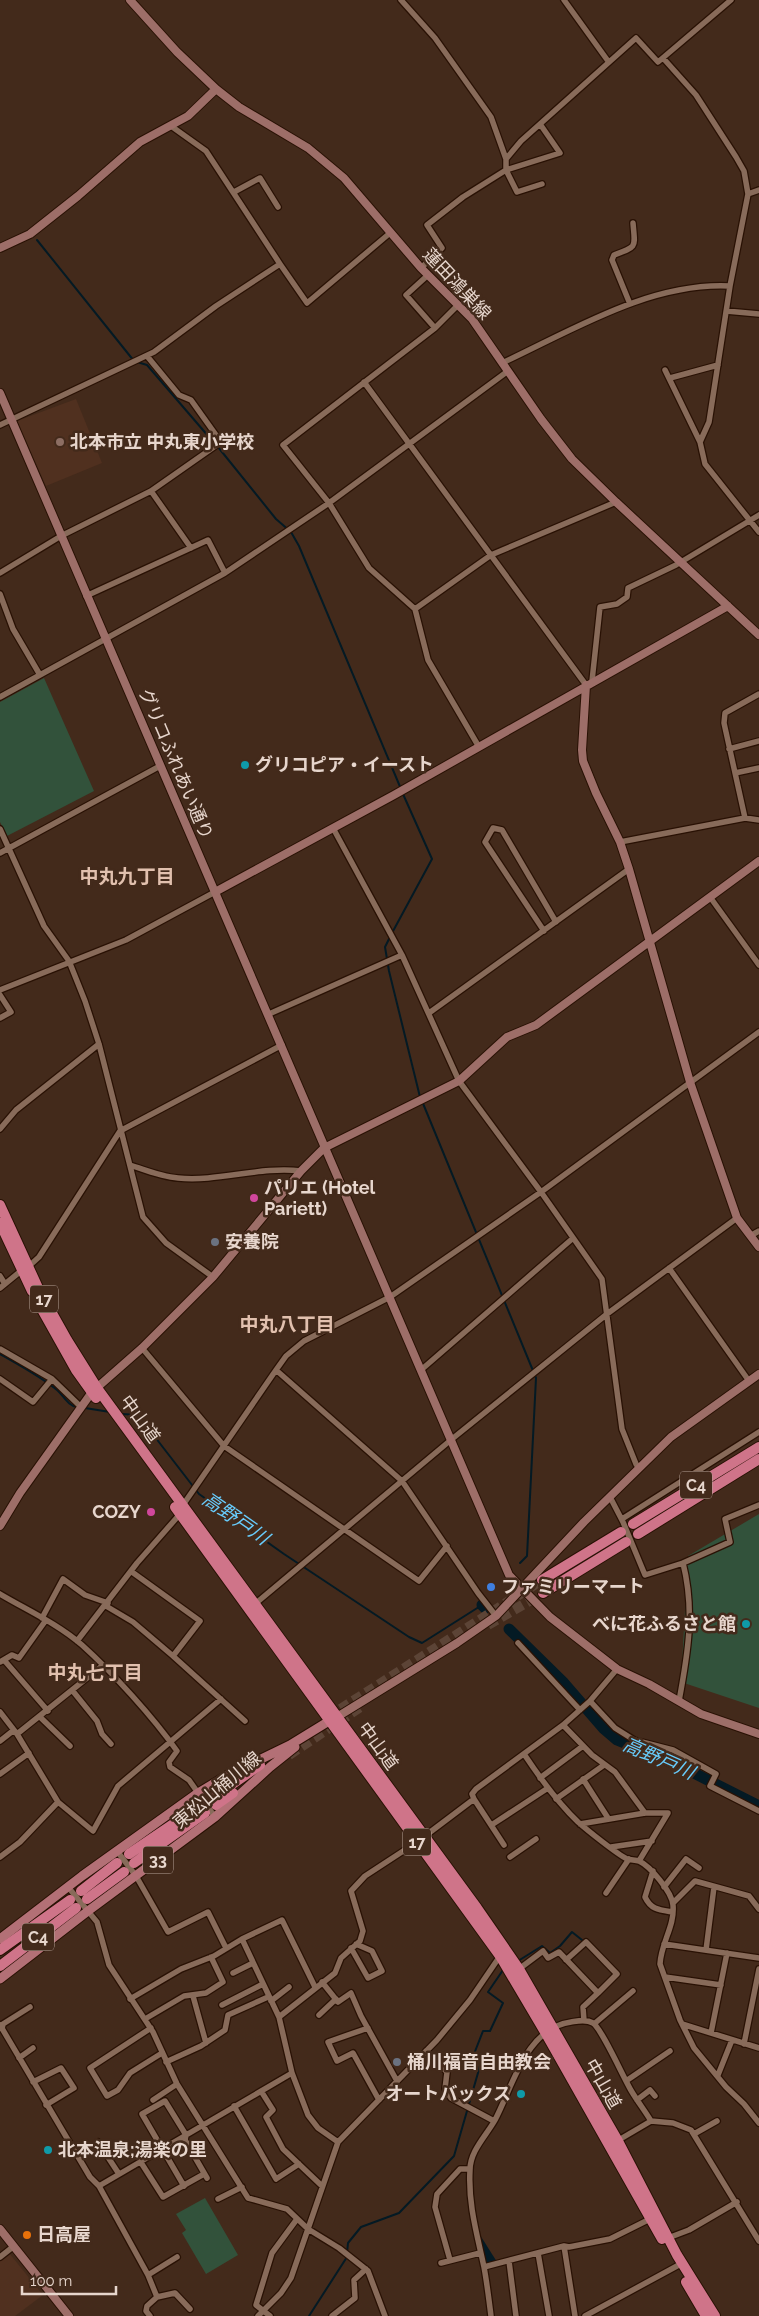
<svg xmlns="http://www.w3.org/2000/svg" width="759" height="2316" viewBox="0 0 759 2316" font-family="Raleway,'Noto Sans JP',sans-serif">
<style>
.built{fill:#50301f}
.green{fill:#32523b}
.water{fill:#041a24}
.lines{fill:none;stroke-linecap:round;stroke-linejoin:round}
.stream{stroke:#041a24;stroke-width:2}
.river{stroke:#041a24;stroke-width:11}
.highway-tunnel{stroke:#5c4436;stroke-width:10;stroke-dasharray:10 5;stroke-linecap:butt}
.street-casing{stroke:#291104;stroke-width:8}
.secondary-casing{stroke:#291104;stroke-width:10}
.primary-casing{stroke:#291104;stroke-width:11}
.highway-casing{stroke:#291104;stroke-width:12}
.street{stroke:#886b5a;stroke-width:5.5}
.secondary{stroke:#9d6e68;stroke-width:8}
.primary{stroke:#b37076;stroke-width:9}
.highway{stroke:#cf7489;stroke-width:10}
.education-dot{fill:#8d6e63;stroke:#432a1b;stroke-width:2}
.culture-dot{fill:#0f9aa8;stroke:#432a1b;stroke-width:2}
.hotel-dot{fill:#d1479c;stroke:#432a1b;stroke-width:2}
.worship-dot{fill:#6b7280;stroke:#432a1b;stroke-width:2}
.shop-dot{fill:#3f7fe0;stroke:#432a1b;stroke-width:2}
.food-dot{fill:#e8710a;stroke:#432a1b;stroke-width:2}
.labels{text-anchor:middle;stroke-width:5;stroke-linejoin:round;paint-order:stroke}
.shield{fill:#432a1b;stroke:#b6a298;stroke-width:1}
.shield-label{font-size:16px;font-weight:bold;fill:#e7d6cd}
.street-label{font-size:18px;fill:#e7d6cd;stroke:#432a1b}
.poi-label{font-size:18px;font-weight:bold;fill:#e7d6cd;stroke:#432a1b;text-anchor:start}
.neighbourhood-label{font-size:19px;font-weight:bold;fill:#e1c0ae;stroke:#432a1b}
.water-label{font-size:19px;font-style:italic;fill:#68ccfc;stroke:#432a1b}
</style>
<rect width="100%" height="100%" fill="#432a1b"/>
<!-- built -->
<path class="built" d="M76,399L102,463L46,486L17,421Z
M9,2253L43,2295L15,2316H0V2260Z"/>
<!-- green -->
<path class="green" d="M44,678L94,791L7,836L0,822V702Z
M759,1514V1708L681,1682L688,1556Z
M205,2198L238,2255L206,2274L182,2233L186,2230L176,2214Z"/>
<!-- water -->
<path class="water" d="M480,2235L497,2262L486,2264Z"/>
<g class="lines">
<!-- stream -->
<path class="stream" d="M37,240L134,361L147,365L215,444
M218,447L276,519L291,532L299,546L401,789
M392,933L432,859L403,794
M390,937L385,947L389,971L420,1097
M422,1101L536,1378L527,1556L520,1563
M0,1354C19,1365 40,1376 57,1390C64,1396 68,1406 77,1407
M85,1408L110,1412
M122,1414L138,1415L199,1494L284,1554L409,1637L422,1643L482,1605
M518,1961L542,1946L550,1953L560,1946L572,1932L582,1940
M347,2253L348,2243L361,2227L399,2213L454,2156L482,2059L474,2054L483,2031H490L503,2003L488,1992L503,1970
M309,2316L347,2257"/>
<!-- river -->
<path class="river" d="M482,1605L485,1608
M509,1629L564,1683L603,1728L617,1740L680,1766L759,1806"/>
<!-- highway-tunnel -->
<path class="highway-tunnel" d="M488,1625L543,1593
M328,1717L542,1580
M289,1755L362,1706"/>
<defs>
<path id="street" d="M401,0L435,38L491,117L506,159V170L463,197L427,225L442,248L421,268
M564,0L608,61
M663,58L696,95L736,157L744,171L748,194L730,286L709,422L700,442L705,464L759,532
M540,124L560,153L506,170L517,192L542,184
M171,126L206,151L280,264
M506,159L521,141L636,38L658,62L731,0
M234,192L260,178L278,207
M748,194L759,190
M428,275L406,295L435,328
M630,304L612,260L614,255C638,246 635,248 633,223
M457,306L435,328L283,445L329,503L369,568L415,609L428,660L479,747
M726,311L759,314
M502,363C573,330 650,282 730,286
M665,370L700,442
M670,378L718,365
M364,382L586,685
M0,425L154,352L216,306L280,264L307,303L390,233
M151,491L191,548
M0,573L61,536L151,491L221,442L191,400L179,395L147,356
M0,594L13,629L40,675
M86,596L208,540L225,573
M415,609L491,555L616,502
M592,681L600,607L617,604L627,597L628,588L676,565L759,515
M0,697L225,573L329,503L508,371
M729,749L759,741
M735,773L759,768
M745,818L724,723L725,713L759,694
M333,828L402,955L459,1081L541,1192L602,1279L622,1429L636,1464L639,1468
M0,829L44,926L69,961L85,1001L99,1044L143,1217L166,1243L213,1277
M620,842L745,818L759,820
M0,853L160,766
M710,897L759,965
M544,931L485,842L493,828L502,830L556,922
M0,990L126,940L215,892
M0,995L11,1012L0,1018
M429,1013L629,869
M269,1014L402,955
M0,1129L16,1110L99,1044
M130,1165C145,1170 162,1177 178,1178C219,1182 260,1166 301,1171
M750,1236L759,1231
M28,1267L39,1257L120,1131L282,1045
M669,1268L749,1381
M0,1276L5,1284
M0,1288L22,1270
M142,1348L224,1446L419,1581L447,1546
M0,1349L52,1379L81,1407
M276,1370L402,1481L478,1593L496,1616
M421,1370L572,1239
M0,1379L33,1402L52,1379
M610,1497L623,1522L645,1575L683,1563
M183,1505L276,1370L286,1356L304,1341L390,1297L541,1192L759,1032
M622,1519L759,1432
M0,1594C27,1610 58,1624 82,1645C113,1673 153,1717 177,1751L169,1762L170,1767L189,1780L215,1817
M255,1604L452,1439L607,1314L737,1218
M106,1606L133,1622L173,1656L200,1621L132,1572
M42,1618L63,1579L85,1595L108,1603
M77,1641L137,1563L180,1514
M518,1643L580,1710
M173,1656L245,1721
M4,1660L48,1711
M0,1662L12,1655L19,1658L46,1620
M72,1690L97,1721L102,1734L111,1744
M590,1701L615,1728L634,1740L673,1750L716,1774L710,1786L759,1811
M679,1701C688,1653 695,1611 683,1563L730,1542L725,1519L759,1505
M0,1712L17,1734L58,1802L20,1842L0,1857
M40,1717L70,1746
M563,1725L592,1755L615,1772L645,1813
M17,1734L102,1666
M0,1741L14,1730
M524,1754C540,1778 557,1802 578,1822C587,1830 617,1854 627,1859C631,1860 635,1860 639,1861C650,1866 672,1892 673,1905C675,1926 661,1943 660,1964L680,2020L694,2048L726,2087L744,2104L759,2123
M0,1774L29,1753
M540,1778L583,1746
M583,1779L608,1818
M474,1799L504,1845
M556,1799L604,1765
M58,1802L93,1831L118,1786L221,1699
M493,1824L548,1788
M580,1824L645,1813H668L639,1861
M611,1847L652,1841
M117,1851L136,1876L168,1932L208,1912L226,1948
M510,1857L536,1839
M653,1871L645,1897C651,1910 660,1910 673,1912
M68,1887L97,1922L109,1965L153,2032L177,2084L248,2198L287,2209L308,2229L339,2248L368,2271L385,2316
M664,1887L686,1859L699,1868
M606,1893L629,1859
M673,1903L695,1881L749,1896L759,1909
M242,1939L282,1920L315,1987
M664,1944L759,1958
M351,1948L368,1978L382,1971L372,1951L356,1944
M706,1950L714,1887
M566,1960L586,1942L617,1974L598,1993
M519,1969L543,1951L548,1958L559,1952L598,1993L583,2007L584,2021
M233,1973L253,1963
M665,1977L721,1985
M322,1982L338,2002L351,1993L361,2016L397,2081
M193,1996L206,2043
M130,1999L181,1969L214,1956L242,1939L279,2017L292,2073L308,2115L318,2128L338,2142
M271,2001L289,1987
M222,2005L263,1984
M319,2015L336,1999
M279,2017L335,1973L341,1958L360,1941L363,1931L351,1891L365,1876L417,1842L474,1799L472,1794L476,1789L563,1725L590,1701L617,1669
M145,2019L184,1996L206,1993L223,1982L211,1957
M594,2024L633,1991
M682,2024L759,2048
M0,2025L90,2177L99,2186L148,2275L157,2297L147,2306L146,2311L150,2316
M151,2028L90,2068L107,2096L118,2090L130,2073L162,2053
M368,2028L328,2042L337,2061L353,2053L379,2100
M2,2029L3,2024L30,2007
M711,2033L727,1953
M744,2044L759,1969
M426,2051L447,2072L445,2089L451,2098L494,2121
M19,2058L33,2048
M166,2062L201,2046L225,2030L228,2015L268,1997
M718,2075L732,2040
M626,2081L670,2051
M33,2082L61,2068L74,2088L46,2105
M261,2091L273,2110L266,2117L283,2149L322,2186
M153,2100L177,2084
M637,2100L650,2090L655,2096
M234,2106L276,2179L299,2164
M694,2134L717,2121
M617,2141L651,2121L673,2123L691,2130L759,2241
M98,2142L119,2174
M140,2161L163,2197L204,2174
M99,2186L292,2073
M184,2186L142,2114L165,2101L186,2135L185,2140L207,2178
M218,2199L242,2187
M668,2238L689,2230L737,2202
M564,2246L575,2316
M538,2253L549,2316
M0,2257L14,2246
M450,2260L435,2207L437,2194L460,2169H469
M509,2261L516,2316
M441,2263L480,2253
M484,2267L564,2246L569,2247L610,2239L650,2219
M148,2275L177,2257
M157,2297L175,2293L190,2309
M258,2316L281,2293L291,2278L338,2142L437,2040L470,2000L500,1956
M270,2316L256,2305L272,2253L297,2219
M332,2316L355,2298L354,2280L366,2269
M491,2316C489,2300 487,2283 484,2267C477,2234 468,2204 470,2170C470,2151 486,2136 495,2120C513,2086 526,2028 571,2022C578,2021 586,2019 593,2023C602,2029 624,2079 632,2092C638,2102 645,2111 651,2121
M585,2316L677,2266"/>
<path id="secondary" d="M130,0L177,52L216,89L239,107L308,148L344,178L421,268L472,319L541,419L572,459L616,502L759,635
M0,248L30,234L78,196L140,142L188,116L216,89
M0,393L509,1575L550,1617L617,1669L649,1684L701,1714L759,1734
M586,685L582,750L583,761L596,793L620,842L629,869L690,1082L737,1218L759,1247
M215,892L394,795L728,606
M0,1526L20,1493L92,1392L142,1348L213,1277L301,1171L324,1148L459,1081L507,1037L536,1025L759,861
M337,1717L457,1643L496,1616L584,1522L671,1437L759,1374
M0,2229L69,2316"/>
<path id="primary" d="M0,1939L82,1876L198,1793L228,1775L290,1745L334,1718
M0,1979L88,1911L215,1817L270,1767L295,1747"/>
<path id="highway" d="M0,1205L39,1290L67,1340L97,1388L477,1908L519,1969L618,2141L677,2255L715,2316
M0,1223L32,1291
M39,1304L76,1370L96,1398
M175,1507L500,1956L545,2032L662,2239
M633,1524L759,1447
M638,1534L759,1459
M542,1580L621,1532
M543,1593L626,1542
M211,1799L260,1765
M216,1805L233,1793
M129,1854L200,1806
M134,1863L205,1813
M81,1891L117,1863
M87,1899L124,1872
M0,1950L70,1900
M0,1966L76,1908
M686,2282L706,2316"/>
</defs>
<!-- street casing -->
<use href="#street" class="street-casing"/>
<!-- secondary casing -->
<use href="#secondary" class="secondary-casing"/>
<!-- primary casing -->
<use href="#primary" class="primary-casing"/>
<!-- highway casing -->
<use href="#highway" class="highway-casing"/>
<!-- street -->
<use href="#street" class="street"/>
<!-- secondary -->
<use href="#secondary" class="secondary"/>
<!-- primary -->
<use href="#primary" class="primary"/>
<!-- highway -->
<use href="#highway" class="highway"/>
</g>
<!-- markers -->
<circle class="education-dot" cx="60" cy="442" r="5"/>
<g class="culture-dot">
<circle cx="245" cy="765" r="5"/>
<circle cx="746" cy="1624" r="5"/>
<circle cx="521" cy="2094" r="5"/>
<circle cx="48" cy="2150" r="5"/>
</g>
<g class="hotel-dot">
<circle cx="254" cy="1198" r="5"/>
<circle cx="151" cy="1512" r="5"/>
</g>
<g class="worship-dot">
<circle cx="215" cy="1242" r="5"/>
<circle cx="397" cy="2062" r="5"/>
</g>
<circle class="shop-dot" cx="491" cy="1587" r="5"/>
<circle class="food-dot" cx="27" cy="2235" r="5"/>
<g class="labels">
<!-- shield labels -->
<g class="shield">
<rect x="30" y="1285.5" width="28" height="27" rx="4"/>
<rect x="680" y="1471.5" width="32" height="27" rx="4"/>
<rect x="403" y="1828.5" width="28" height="27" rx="4"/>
<rect x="143" y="1846.5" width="30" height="27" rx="4"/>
<rect x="22" y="1923.5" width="32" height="27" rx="4"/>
</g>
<g class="shield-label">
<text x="44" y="1305">17</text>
<text x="696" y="1491">C4</text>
<text x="417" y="1848">17</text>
<text x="158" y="1866">33</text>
<text x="38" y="1943">C4</text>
</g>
<!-- street labels -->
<g class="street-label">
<text transform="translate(457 284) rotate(47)" y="6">蓮田鴻巣線</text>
<text transform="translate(176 764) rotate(67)" y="6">グリコふれあい通り</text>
<text transform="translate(140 1419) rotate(54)" y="6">中山道</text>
<text transform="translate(378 1746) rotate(54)" y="6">中山道</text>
<text transform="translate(217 1790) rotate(-40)" y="6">東松山桶川線</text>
<text transform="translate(603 2084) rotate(60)" y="6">中山道</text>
</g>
<!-- poi labels -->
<g class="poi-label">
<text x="70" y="448">北本市立 中丸東小学校</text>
<text x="255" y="771">グリコピア・イースト</text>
<text x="264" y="1194">パリエ (Hotel<tspan x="264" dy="21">Pariett)</tspan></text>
<text x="225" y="1248">安養院</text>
<text x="141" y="1518" text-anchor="end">COZY</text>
<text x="501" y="1593">ファミリーマート</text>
<text x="736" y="1630" text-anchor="end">べに花ふるさと館</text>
<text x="407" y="2068">桶川福音自由教会</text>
<text x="511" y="2100" text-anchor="end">オートバックス</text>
<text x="58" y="2156">北本温泉;湯楽の里</text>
<text x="37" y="2241">日高屋</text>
</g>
<!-- neighbourhood labels -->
<g class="neighbourhood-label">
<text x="127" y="883">中丸九丁目</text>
<text x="287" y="1331">中丸八丁目</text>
<text x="95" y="1679">中丸七丁目</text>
</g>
<!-- water labels -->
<g class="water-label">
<text transform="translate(236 1518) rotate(35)" y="7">高野戸川</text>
<text transform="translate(659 1758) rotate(24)" y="7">高野戸川</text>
</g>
</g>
<!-- scale -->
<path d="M22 2286v8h94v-8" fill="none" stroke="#e7d6cd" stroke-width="2.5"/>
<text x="30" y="2286" font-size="15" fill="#e7d6cd" stroke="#432a1b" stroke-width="4" paint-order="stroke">100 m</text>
</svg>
